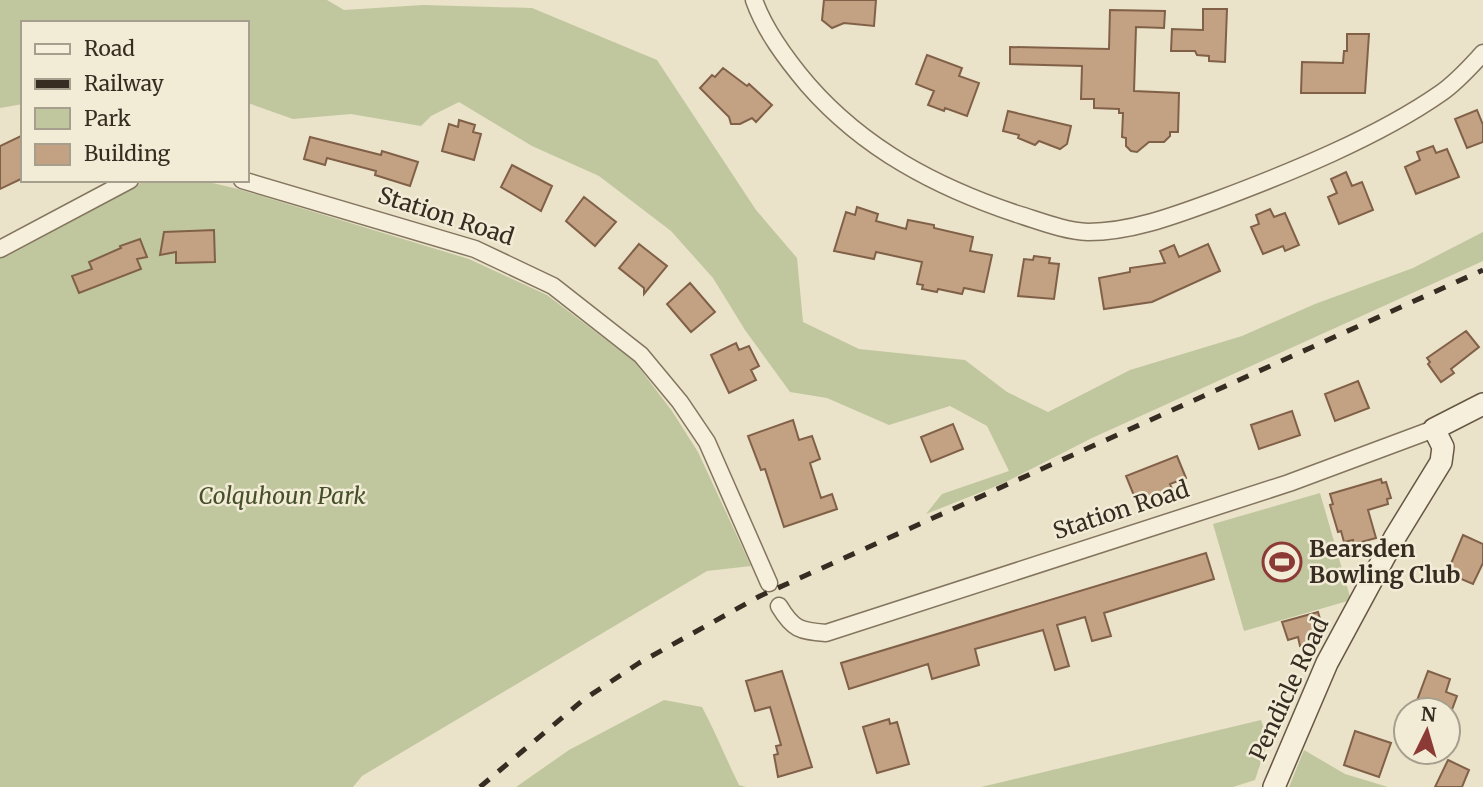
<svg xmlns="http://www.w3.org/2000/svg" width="1483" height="787" viewBox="0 0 1483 787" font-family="Merriweather,serif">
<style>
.green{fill:#c0c79e}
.building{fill:#c3a183;stroke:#806148;stroke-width:2}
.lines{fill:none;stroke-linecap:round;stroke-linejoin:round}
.street-casing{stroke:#84755f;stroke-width:19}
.secondary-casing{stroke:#665643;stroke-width:24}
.street{stroke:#f5efdb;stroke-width:16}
.secondary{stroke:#f5efdb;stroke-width:21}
.rail{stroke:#362c21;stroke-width:5;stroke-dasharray:12 12;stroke-linecap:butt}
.labels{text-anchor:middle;stroke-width:5;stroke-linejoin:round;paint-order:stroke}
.street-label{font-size:23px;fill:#362c21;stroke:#f2ecd7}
.park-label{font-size:23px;font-style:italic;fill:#45502a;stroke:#f2ecd7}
.poi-label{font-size:23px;font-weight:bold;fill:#362c21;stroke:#f2ecd7;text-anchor:start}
</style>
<rect width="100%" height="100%" fill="#eae2c9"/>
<!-- green -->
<path class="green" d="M0,0H327L344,10L423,5L532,8L657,60L756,210L797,258L803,322L859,349L965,360L1007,392L1048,412L1130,370L1242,336L1315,304L1413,268L1483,232V261L1092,438L1004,483L926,514L942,494L1009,471L987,426L950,406L889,425L827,398L790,392L745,330L713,278L671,231L599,176L532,146L459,102L431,116L421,126L351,114L293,119L248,103L247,23H23V104L0,108Z
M146,180H200L238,189L469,259L547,295L634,361L672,411L698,452L751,566L707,571L362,776L353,787H0V258Z
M1320,493L1351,600L1244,631L1213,524Z
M664,700L702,707C716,733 726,759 739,785L746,787H516L569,750Z
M1261,720L1268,740L1255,780L1233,787H981Z
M1304,750L1345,774L1388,787H1289Z"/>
<!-- building -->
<path class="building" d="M824,0H876L874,26L844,23L832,28L822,20Z
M1203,9H1227L1225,62L1209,61V56L1197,55L1195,51H1171L1172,29L1203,30Z
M1110,10L1165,11L1164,28L1136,27L1134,91L1179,93L1178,132H1170V136L1164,142H1149L1137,152L1131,151L1126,146V138L1122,137L1123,113H1119V109L1094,108V99H1081L1082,66L1010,64V47L1109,49Z
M1347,34H1369L1365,93H1301L1302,62L1343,63L1344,51H1347Z
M927,55L962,68L959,76L979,83L967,116L945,108L944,111L928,105L934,91L916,84Z
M723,68L747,86L749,84L772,105L756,122L752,118L740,124H731L729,117L700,88L712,75L715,77Z
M1477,110L1483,125V142L1467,148L1455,119Z
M1008,111L1071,126L1067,144L1060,149L1039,141L1035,145L1018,138L1019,135L1003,131Z
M459,120L475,125L473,132L481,134L474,160L442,151L449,124L458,127Z
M23,135V178L0,189V146Z
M310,137L381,155L382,151L418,162L410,186L375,175L376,171L327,158L325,165L304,159Z
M1433,146L1436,153L1447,149L1459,177L1416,194L1405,167L1420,160L1417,152Z
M512,165L552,186L541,211L501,187Z
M1346,172L1352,186L1362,182L1373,210L1339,224L1328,197L1337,193L1331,179Z
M584,197L616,222L595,246L566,221Z
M857,207L878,214L876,221L906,229L908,220L934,225V228L973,237L970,251L992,255L984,292L964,288L962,294L938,289L937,292L922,289L923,285L917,284L922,262L876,252L874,259L834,251L846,212L855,215Z
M1270,209L1274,217L1285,213L1299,245L1285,251L1283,246L1263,254L1251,227L1259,224L1256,215Z
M214,230L215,262L176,263V252L160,255L164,232Z
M140,239L147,257L137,259L141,269L79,293L72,276L92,269L89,262L121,248L120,246Z
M639,244L667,266L644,294V288L619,268Z
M1208,244L1220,271L1152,302L1104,309L1099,278L1130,272V268L1165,263L1160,251L1174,245L1179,257Z
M1034,256L1050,258L1049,263L1059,264L1054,299L1018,296L1024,259L1033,260Z
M690,283L715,312L691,332L667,304Z
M1466,331L1479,347L1451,369L1454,373L1441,382L1428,364L1430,362L1427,358Z
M736,343L739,350L749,346L759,366L751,370L756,380L729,393L711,355Z
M1358,381L1369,408L1335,421L1325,394Z
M1292,411L1300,435L1259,449L1251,425Z
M793,420L799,440L812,436L820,459L810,463L821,498L832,494L837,509L784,527L765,469L761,470L748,436Z
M953,424L963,449L931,462L921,437Z
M1177,456L1186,478L1170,484L1172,489L1137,503L1126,476Z
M1381,479L1382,483L1386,482L1391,498L1387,499L1388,504L1368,510L1376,538L1354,544L1353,540L1344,542L1341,531L1338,532L1330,505L1333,504L1330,494Z
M1463,535L1483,544V563L1473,584L1447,573Z
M1206,553L1214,579L1104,613L1111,636L1092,641L1085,617L1057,625L1069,666L1055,670L1043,630L975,649L979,665L932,679L928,664L849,689L841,663Z
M1318,612L1323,629L1314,632L1317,641L1300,646L1298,637L1288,640L1282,622Z
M782,671L812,767L778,777L774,755L778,754L776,746L781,745L770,707L755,711L746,681Z
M1428,671L1450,679L1446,692L1457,696L1450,715L1448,710H1426L1415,706Z
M889,719L890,724L897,722L909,764L877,773L863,727Z
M1355,731L1391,743L1379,777L1344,765Z
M1448,760L1469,770L1462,787H1435Z"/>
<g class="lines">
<defs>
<path id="street" d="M754,0C765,31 786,59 808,85C864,149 936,187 1017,214C1040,221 1064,231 1088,232C1132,232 1176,215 1217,200C1289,173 1378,137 1441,93C1457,82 1470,67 1483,53
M242,180L475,249L553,286L641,355L680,402L707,442L769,583
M0,249L130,180
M779,606C793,629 799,631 826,633L1289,483L1434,429"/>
<path id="secondary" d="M1274,787L1327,663L1395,537L1441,462L1443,447L1434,429L1483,404"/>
</defs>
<!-- street casing -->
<use href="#street" class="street-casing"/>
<!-- secondary casing -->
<use href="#secondary" class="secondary-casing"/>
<!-- street -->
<use href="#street" class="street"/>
<!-- secondary -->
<use href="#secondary" class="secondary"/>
<!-- rail -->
<path class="rail" d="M480,787L583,700L639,663L760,596L1483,270"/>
</g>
<!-- icons -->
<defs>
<symbol id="stadium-ring" viewBox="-11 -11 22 22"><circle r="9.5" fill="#f2ecd7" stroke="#8c3a36" stroke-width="1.5"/><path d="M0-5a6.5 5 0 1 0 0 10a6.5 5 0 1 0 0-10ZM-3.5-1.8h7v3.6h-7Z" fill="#8c3a36"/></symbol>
</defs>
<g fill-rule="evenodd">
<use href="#stadium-ring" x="1260" y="540" width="44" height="44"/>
</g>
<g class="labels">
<!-- street labels -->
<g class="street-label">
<text transform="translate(446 216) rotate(18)" y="8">Station Road</text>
<text transform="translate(1121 510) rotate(-18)" y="8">Station Road</text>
<text transform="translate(1289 689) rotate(-65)" y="8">Pendicle Road</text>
</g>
<!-- park labels -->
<g class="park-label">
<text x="282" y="504">Colquhoun Park</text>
</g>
<!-- poi labels -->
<g class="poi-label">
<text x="1309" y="557">Bearsden<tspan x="1309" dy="26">Bowling Club</tspan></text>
</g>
</g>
<!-- legend -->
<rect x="21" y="21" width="228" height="161" fill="#f2ecd7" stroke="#a79f8e" stroke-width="2"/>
<rect x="35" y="44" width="35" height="10" fill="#f5efdb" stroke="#a79f8e" stroke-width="2"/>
<text x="84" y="56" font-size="21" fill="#362c21">Road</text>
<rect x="35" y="79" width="35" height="10" fill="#362c21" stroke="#a79f8e" stroke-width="2"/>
<text x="84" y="91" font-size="21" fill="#362c21">Railway</text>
<rect x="35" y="108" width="35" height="21" fill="#c0c79e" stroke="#a79f8e" stroke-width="2"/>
<text x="84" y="126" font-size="21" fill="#362c21">Park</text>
<rect x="35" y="144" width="35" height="21" fill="#c3a183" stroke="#a79f8e" stroke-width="2"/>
<text x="84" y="161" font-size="21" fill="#362c21">Building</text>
<!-- north arrow -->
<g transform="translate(1427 731) rotate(5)"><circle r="33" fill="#f2ecd7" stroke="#a79f8e" stroke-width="2"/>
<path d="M0-5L12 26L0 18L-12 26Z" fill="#8c3a36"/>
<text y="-10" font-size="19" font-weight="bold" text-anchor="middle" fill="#362c21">N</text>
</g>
</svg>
